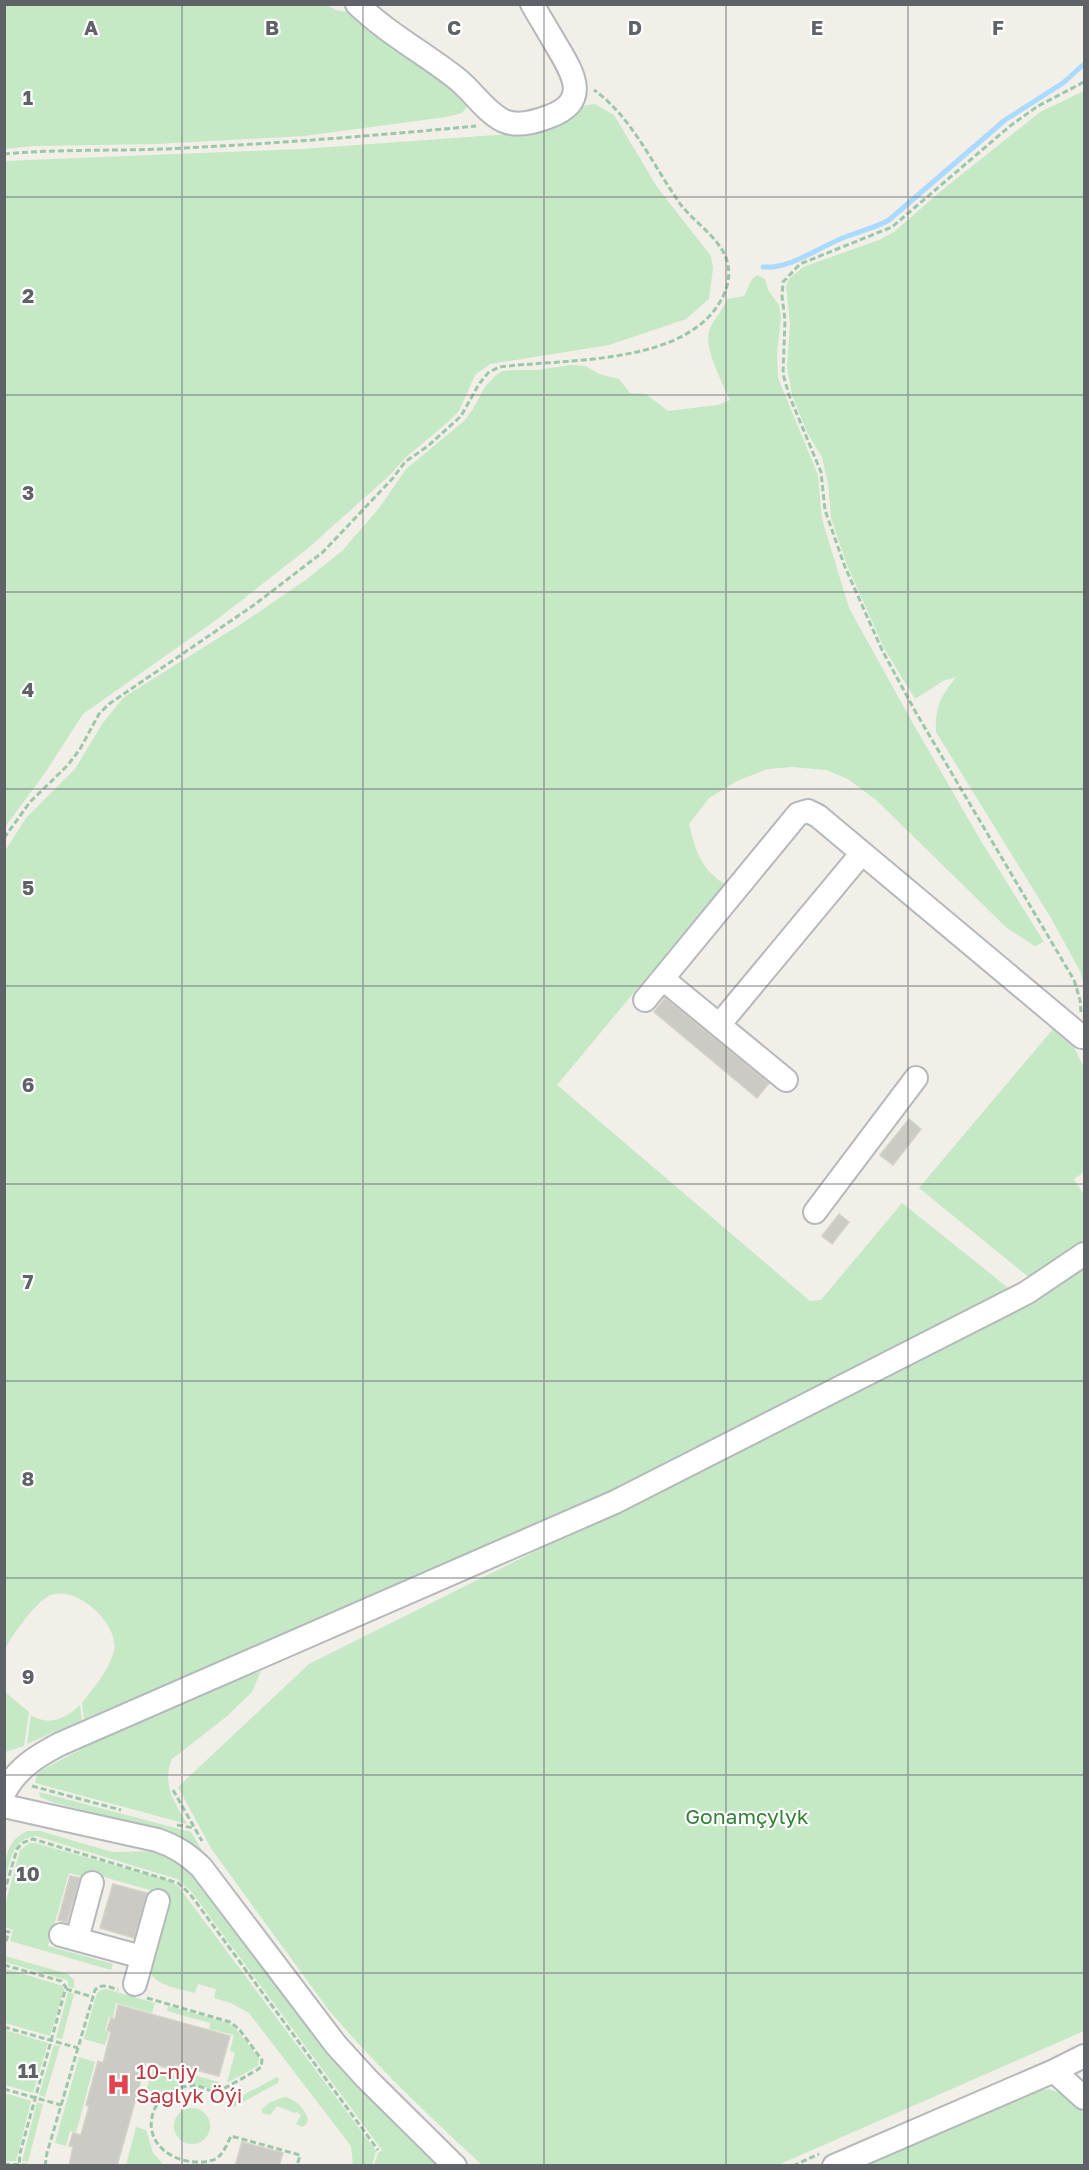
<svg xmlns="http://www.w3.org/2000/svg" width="1089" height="2170" viewBox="0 0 1089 2170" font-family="'Golos Text',sans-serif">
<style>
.green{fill:#c5e8c5}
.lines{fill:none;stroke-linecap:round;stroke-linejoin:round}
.stream{stroke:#aadaff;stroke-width:5}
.building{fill:#cccac5;stroke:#d6d1c6;stroke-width:1.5}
.minor-casing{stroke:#b5b8bc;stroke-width:26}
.path{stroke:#9cc7a9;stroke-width:3;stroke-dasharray:6 3;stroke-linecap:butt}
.minor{stroke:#fff;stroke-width:22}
.grid{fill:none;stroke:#5f6368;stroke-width:1.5;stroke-opacity:0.55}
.labels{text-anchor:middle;stroke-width:4.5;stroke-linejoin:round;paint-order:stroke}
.park-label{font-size:21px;fill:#348238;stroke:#fff}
.health-label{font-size:21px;fill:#be3a42;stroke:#fff;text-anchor:start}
.grid-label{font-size:20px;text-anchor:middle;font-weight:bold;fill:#5f6368;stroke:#fff;stroke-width:4.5;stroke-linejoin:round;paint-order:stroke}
</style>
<rect width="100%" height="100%" fill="#f1efe8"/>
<!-- green -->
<path class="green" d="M5,5H326L338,11L353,12L454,81L469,104L462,113L446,117L304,136L156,144L34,146L5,149Z
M1084,91V985L1080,971L1051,918L936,732C935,705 941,697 956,677L943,681L915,699L884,648L847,565L831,518L828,483L822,457L808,434L792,395L787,367L790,324L786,286L789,279L803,267L879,240L894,232L941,191L1040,112Z
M595,104L614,115L657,187L711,256L713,268L709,299L686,319L609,345L490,364L475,375L459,411L447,423L405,458L390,475L307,549L219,618L83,714L45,773L5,827V161L302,149L510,134L560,118L581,106Z
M757,275L765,279L768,290L779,305L781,318L777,354L778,378L818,475L822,519L849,608L911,720L981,841L1044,942L1035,946L1007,928L876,800L848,779L826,770L792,767L768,769L737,781L709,798L689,824C696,852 700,867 724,884L557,1085L810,1301L821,1300L902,1203L1012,1291L560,1519L84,1719L82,1703C93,1688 109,1671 114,1651C120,1624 75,1583 49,1596C34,1604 13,1634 5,1649V851L26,818L75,769L102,724L124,697L241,624L307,579L343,550L380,507L406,469L464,421L473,409L485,387L495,376L502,371L516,370H537L571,365L585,366L599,374L619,379L630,393L646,394L668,411L718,405L730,400C723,383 702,346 710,328C715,318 723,310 727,299L744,296L752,279Z
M1053,1029L1074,1047L1084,1068V1172L1074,1179L1084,1195V1247L1031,1279L919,1188Z
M1084,1268V2031L778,2165H482C429,2116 375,2065 328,2009L212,1850L178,1787L309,1664L1027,1306Z
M261,1671L252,1692L226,1717L172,1759C161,1784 175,1803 187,1824L35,1783L37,1775L40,1771C111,1732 186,1701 261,1671Z
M5,1692L29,1712L24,1746L5,1752Z
M80,1705L82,1720L27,1744L31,1715C48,1727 67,1718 80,1705Z
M39,1792L191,1832L206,1857L186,1840L169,1832L55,1803L40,1797Z
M27,1831H40L112,1852L163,1851L181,1859L442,2165H374L378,2153L382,2150L191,1891L177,1879L36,1836C11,1838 10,1863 5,1882C5,1861 5,1841 27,1831Z
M30,1843H35L167,1880L178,1886L376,2151L372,2165H353L351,2146L249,2013L231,2003L214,1998L216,1989L198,1984L195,1993C178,1988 158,1987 149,1971L157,1892L104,1877L102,1882L69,1873L48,1946L113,1964L111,1970L10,1941L13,1930L5,1927V1905L20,1850Z
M5,1956L68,1974L74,1980V1988L69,1987L67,1980L5,1962Z
M4,1968L63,1986L64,1990L50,2036L5,2023Z
M106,1989L155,2003L152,2013L116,2003L113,2017H109L105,2031L109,2032L105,2045L84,2039L97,1993L101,1990Z
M68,1992L74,1994L62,2039L56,2038Z
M168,2006L229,2023L237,2030L259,2058L258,2066L229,2082H227L235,2053L230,2051L234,2035L209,2029L210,2023L167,2011Z
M5,2030L48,2043L33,2093L5,2085Z
M54,2045L60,2046L45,2097L39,2095Z
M79,2057L95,2062L76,2133L70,2131L66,2146L55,2143Z
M152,2070L182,2078L179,2086L169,2091L156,2101L144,2098Z
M190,2074L219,2082L214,2089L188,2084Z
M277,2077L279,2079L278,2083L230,2109L225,2108L227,2104Z
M1049,2089L1062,2094L1084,2113V2165L866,2166L1036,2091Z
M5,2093L31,2101L16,2161H5Z
M284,2097C296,2099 304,2108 308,2119L306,2125L302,2127L296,2124L301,2115L297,2112L295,2113L277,2106L270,2115L262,2113V2109L269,2103Z
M37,2102L43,2104L28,2162L22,2161Z
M174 2126a18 18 0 1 1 36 0a18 18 0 1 1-36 0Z
M136,2127L146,2130L153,2153L164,2165H126Z"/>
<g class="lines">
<!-- stream -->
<path class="stream" d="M763,267C791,269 819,247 845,237C860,231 875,228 889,220L1005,120L1063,83L1084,64"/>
</g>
<!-- building -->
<path class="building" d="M665,998L769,1083L757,1098L654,1012Z
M909,1119L921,1129L893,1165L880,1155Z
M839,1214L849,1222L832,1244L822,1236Z
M70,1876L80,1878L67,1922L58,1920Z
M113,1884L147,1893L134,1938L100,1928Z
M118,2005L230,2036L219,2076L176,2065L175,2070L146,2062L117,2166H69L73,2147L69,2146L73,2133L81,2135L89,2106L86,2105L98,2061L103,2063L111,2032L107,2030L111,2018L115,2019Z
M242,2142L283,2153L279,2166H235Z"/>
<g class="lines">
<defs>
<path id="minor" d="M357,4C387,33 424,53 456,78C473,91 485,112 504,121C518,127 535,122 548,117C590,102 574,75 558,48C549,33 541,19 532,4
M663,979L786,1080
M645,1000L798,814L808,811L818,816L1082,1037
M719,1025L862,853
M815,1212L916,1078
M4,1793C17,1768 37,1756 60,1744L615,1502L1026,1293L1084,1254
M4,1806L157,1840C175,1846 187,1854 201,1867L336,2045L367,2079L455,2166
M61,1935L142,1957
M77,1939L92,1883
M135,1984L158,1901
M1054,2071L1084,2056
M834,2166L1054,2071L1084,2098"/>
</defs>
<!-- minor casing -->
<use href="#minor" class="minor-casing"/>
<!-- path -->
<path class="path" d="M4,154C58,149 111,151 165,149C269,144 372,136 476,126
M4,838L30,802L68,765L80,749L99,714L109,704L254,605L323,552L393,478L405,462L428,446L461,416L479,384L488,373L499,367C564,359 675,365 716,308C725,296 731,280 728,265C724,241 695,223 681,205C653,166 633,118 594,90
M1081,1012L1080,1000L1074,980L915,711L882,650L845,567L825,510L821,472L789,395L783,374L785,320L782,296L783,282L800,264L892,227L1010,126L1038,106L1084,82
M32,1786L121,1810
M173,1790L202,1841
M177,1825L194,1828
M4,1893L17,1849L22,1843L33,1839L178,1883L190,1894L378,2150
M4,1931L9,1932L4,1947
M4,1965L61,1981L66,1987L20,2153L19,2166
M66,1989L93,1997
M147,1998L230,2022L239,2029L262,2060L261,2067L257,2070C247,2075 225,2090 215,2091C210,2092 203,2087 198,2086C178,2084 156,2096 152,2117C145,2151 187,2170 216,2159C224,2153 227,2144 231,2136L300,2155L297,2166
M4,2027L78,2048
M4,2089L61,2105
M4,2164L42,2166
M45,2166L47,2153L95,1990C101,1983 110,1987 118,1990
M793,2166L819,2154"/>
<!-- minor -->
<use href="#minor" class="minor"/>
</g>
<!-- grid -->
<path class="grid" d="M182,4V2166M363,4V2166M544,4V2166M726,4V2166M908,4V2166M4,197H1084M4,395H1084M4,592H1084M4,789H1084M4,986H1084M4,1184H1084M4,1381H1084M4,1578H1084M4,1775H1084M4,1973H1084"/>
<!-- icons -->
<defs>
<symbol id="hospital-bare" viewBox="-9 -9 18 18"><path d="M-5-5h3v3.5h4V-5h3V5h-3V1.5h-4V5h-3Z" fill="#e0444e" stroke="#fff" stroke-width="2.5" paint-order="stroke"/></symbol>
</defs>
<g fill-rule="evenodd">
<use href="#hospital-bare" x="102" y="2068" width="33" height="33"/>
</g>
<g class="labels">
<!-- park labels -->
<g class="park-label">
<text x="747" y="1824">Gonamçylyk</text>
</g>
<!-- health labels -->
<g class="health-label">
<text x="136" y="2079">10-njy<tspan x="136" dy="24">Saglyk Öýi</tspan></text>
</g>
</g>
<g class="grid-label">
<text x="91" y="35">A</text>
<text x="272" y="35">B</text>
<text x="454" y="35">C</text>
<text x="635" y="35">D</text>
<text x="817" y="35">E</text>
<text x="998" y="35">F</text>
<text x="28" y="105">1</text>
<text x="28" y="303">2</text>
<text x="28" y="500">3</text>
<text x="28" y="697">4</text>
<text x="28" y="895">5</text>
<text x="28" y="1092">6</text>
<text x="28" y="1289">7</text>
<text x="28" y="1486">8</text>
<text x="28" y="1684">9</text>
<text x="28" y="1881">10</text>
<text x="28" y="2078">11</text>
</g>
<!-- border -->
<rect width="1089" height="2170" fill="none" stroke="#5f6368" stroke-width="12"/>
</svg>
